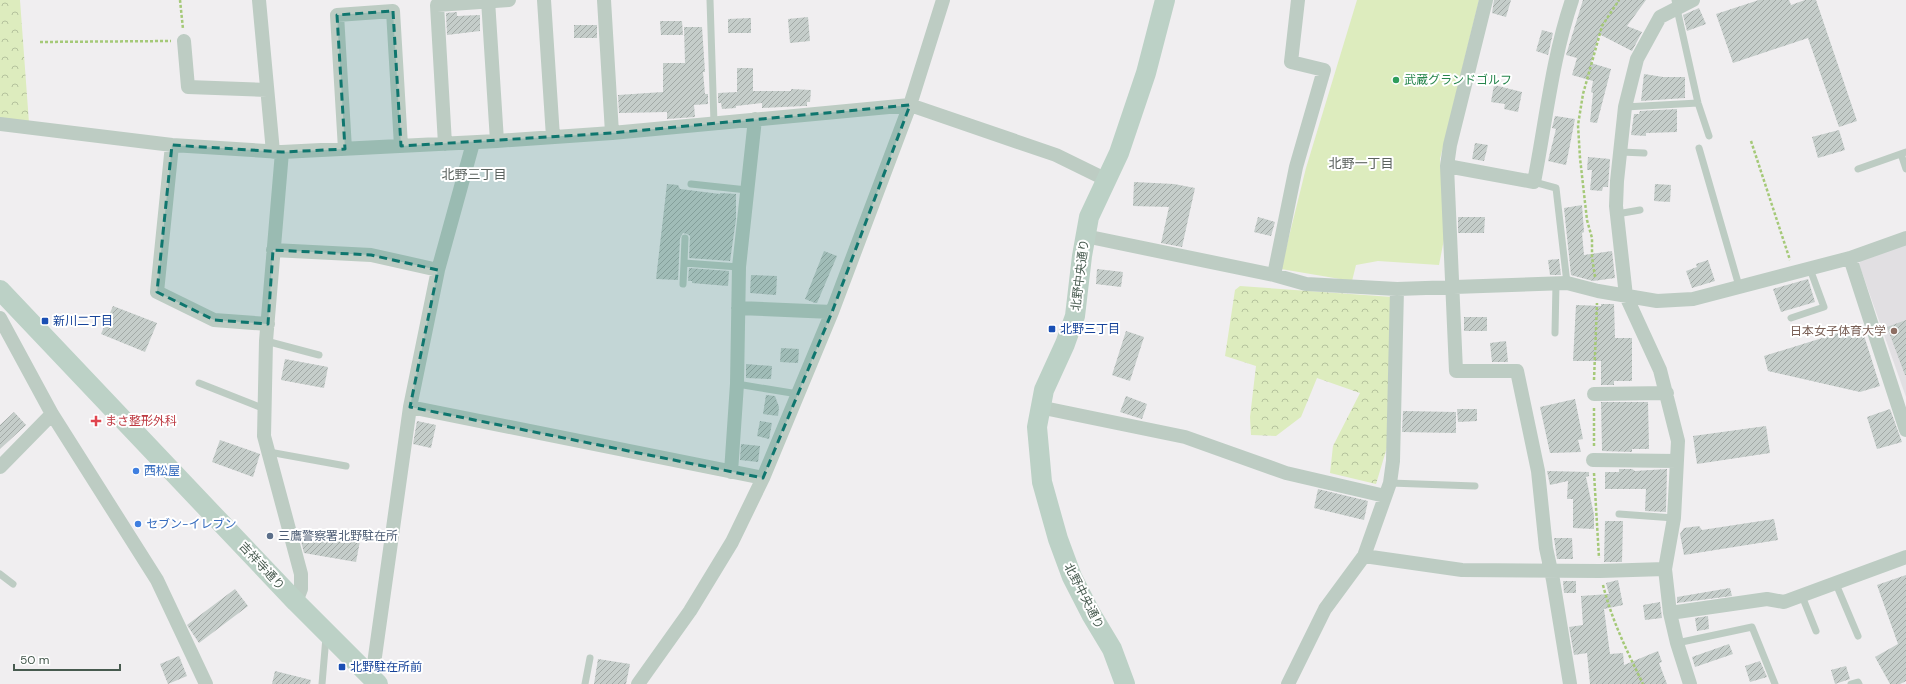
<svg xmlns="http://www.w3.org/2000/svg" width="1906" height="684" viewBox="0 0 1906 684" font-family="'DM Sans','Noto Sans JP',sans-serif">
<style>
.education{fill:#e1dfe2}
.forest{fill:url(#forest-crowns)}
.pitch{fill:#ddecbe}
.building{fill:url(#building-hatch)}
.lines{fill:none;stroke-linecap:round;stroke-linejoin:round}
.path{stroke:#a5c978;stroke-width:2.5;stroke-dasharray:3 2;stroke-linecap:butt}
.lane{stroke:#bdccc3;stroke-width:7}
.street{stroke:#bdccc3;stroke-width:14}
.secondary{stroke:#bcd1c6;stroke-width:20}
.marked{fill:#0f766e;fill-opacity:0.2;stroke:#0f766e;stroke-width:3;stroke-dasharray:8 5;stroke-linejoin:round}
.leisure-dot{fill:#2e9e5b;stroke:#fff;stroke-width:1.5}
.transit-dot{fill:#1a4fb4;stroke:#fff;stroke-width:1.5}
.education-dot{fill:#8d6e63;stroke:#fff;stroke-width:1.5}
.health-dot{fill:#e0444e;stroke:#fff;stroke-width:1.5}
.shop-dot{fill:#3f7fe0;stroke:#fff;stroke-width:1.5}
.service-dot{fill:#5c6f8a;stroke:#fff;stroke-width:1.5}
.labels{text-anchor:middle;stroke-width:4;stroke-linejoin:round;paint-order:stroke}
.leisure-label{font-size:12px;fill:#27864d;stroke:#fff;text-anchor:start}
.street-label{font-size:12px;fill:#475a4f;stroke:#fff}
.transit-label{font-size:12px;fill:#164399;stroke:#fff;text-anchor:start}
.education-label{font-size:12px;fill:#785e54;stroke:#fff;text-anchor:end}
.health-label{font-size:12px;fill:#be3a42;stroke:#fff;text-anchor:start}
.shop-label{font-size:12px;fill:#366cbe;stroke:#fff;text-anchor:start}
.service-label{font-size:12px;fill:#4e5e75;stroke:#fff;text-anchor:start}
.neighbourhood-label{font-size:13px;fill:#5b625e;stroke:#fff}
</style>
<defs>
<pattern id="forest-crowns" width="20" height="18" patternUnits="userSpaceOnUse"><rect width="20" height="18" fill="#ddecbe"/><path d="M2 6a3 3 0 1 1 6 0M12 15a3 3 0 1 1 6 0" fill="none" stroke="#b5c29d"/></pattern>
<pattern id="building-hatch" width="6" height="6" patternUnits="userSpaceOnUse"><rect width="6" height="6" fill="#c5cdca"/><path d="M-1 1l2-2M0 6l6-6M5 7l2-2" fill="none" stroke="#a2a9a6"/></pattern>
</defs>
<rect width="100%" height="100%" fill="#f0eef0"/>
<!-- education -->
<path class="education" d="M1906,242V397L1859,264L1862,257Z"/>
<!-- forest -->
<path class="forest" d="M0,0H20L29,123L0,119Z
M1240,286L1392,297L1391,434L1376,484L1330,473L1333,446L1360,393L1317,378L1301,417L1276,436L1251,435L1250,417L1256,366L1225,356L1235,290Z"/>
<!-- pitch -->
<path class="pitch" d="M1357,0H1479L1440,159L1446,229L1439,265L1378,261L1356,265L1352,281L1281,269L1306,168Z"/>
<!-- building -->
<path class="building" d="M1494,0H1511L1506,17L1492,13Z
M1583,0H1646L1627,26L1642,32L1632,51L1599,34L1591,63L1611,69L1597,123L1590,122L1593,93L1591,92L1593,81L1572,75L1577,58L1566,55Z
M1759,0H1789L1791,5L1805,0H1816L1857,121L1839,127L1808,38L1733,63L1716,14Z
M1699,8L1706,24L1687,31L1683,15Z
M457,12V16L480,15V31L447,35L446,13Z
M808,17L810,41L790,43L788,19Z
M751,18V33H728V19Z
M660,21H682L683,35H661Z
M574,25H597V38H574Z
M684,27H702L705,72H703L705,94H708V104L694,105L695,117L667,119V112L619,113L618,95L663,92V63H685Z
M1542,30L1553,33L1548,55L1536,51Z
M737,68H753V91H791V89L811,90L810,102H807V106H804L762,108V103L736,106V108L722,109L721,103H718V93L737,92Z
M1644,74L1663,77H1685V98L1641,101Z
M1494,85L1522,92L1518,112L1504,109L1505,104L1491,102Z
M1677,109V132L1646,133V136L1631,135L1634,114H1639L1640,111Z
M1555,116L1575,119L1566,165L1548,161L1556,129L1552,128Z
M1839,130L1845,150L1818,158L1812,137Z
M1475,143L1488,145L1484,161L1472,159Z
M1588,157L1610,159L1608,187H1603L1602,191L1590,190L1592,170H1587Z
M1134,182L1174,184L1195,188L1182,247L1161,243L1169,207L1133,206Z
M667,184L678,185L680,189L720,194V193L736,194V219L730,261L689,258L690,236L687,234L683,233L680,238L678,280L656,279Z
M1655,184L1671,185L1670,202L1654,201Z
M1582,205L1584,232L1582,233L1584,255L1612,251L1615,278L1593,281L1571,275L1564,208Z
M1258,217L1275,222L1271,236L1254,232Z
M1458,217H1485L1484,233H1458Z
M824,251L837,256L817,303H815L805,299Z
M1559,259L1561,275H1550L1548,260Z
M1708,260L1715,281L1692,288L1686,271L1697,267L1696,264Z
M689,268L729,271L728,286L692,283V281H688Z
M1097,269L1123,272L1121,287L1096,284Z
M751,275L777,276L776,295L750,293Z
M1808,279L1815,302L1781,312L1773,289Z
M1601,304H1614L1615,338H1632V381H1614V385H1601V361H1573L1576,305L1601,306Z
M113,306L157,323L145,352L101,334Z
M1464,317H1487V331H1464Z
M1906,320V375H1905L1887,327Z
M1861,326L1880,386L1860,392L1768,371L1764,356Z
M1126,331L1144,337L1130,381L1112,375Z
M1506,341L1508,362H1492L1490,343Z
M781,348L799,349L798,363L780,362Z
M285,359L328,367L324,388L281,380Z
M746,364L772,366L771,379L746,378Z
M766,395L775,396L779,407L778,416L763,414Z
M1126,396L1147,404L1142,419L1120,412Z
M1575,399L1583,439L1578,440L1581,452L1550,453L1540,407Z
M1601,402H1648L1649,449H1632V452L1602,451Z
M1457,409H1477V421L1458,422Z
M1890,409L1902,442L1877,449L1867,417Z
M1403,411L1456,412V433L1402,432Z
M14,412L26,425L0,449V425Z
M417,421L436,425L431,448L413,444Z
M760,421L772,423L769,439L757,436Z
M1766,426L1770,453L1697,464L1693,436Z
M220,440L260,454L253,477L212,462Z
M741,444L760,446L758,462L740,460Z
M1619,469H1632L1635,471L1667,469L1666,512L1645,511L1646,489H1605V472H1619Z
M1547,471L1589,472V476L1586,477L1594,515V529L1573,528V499H1567L1568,481L1550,485Z
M1318,489L1368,501L1364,520L1314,508Z
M1774,519L1778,540L1684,555L1680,534L1684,528L1699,526L1702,530Z
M1605,521H1623L1622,562H1604Z
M301,531L360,541L356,562L304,553L300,537Z
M1554,538H1572L1573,559H1557Z
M1906,575V681L1900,684H1890L1875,657L1898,644L1877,585Z
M1618,580L1623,605L1604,609L1610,654L1623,653L1624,665L1658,651L1662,662L1659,663L1667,684H1590L1587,653L1574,655L1569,627L1583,625L1581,596L1609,594L1606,583Z
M1563,581H1576V593H1564Z
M1730,588L1732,596L1677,603V597Z
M235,589L248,606L199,643L187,625Z
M1660,602L1662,618L1645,620L1643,605Z
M1708,616L1709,629L1697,631L1695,618Z
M1729,644L1733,654L1695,667L1692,657Z
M179,656L187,676L168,684L160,664Z
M598,659L630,664L626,684H594Z
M1760,661L1767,677L1750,682L1745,666Z
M1846,666L1850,679L1835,684L1831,670Z
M275,671L311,680L310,684H272Z"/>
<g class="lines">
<!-- path -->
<path class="path" d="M180,0L183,29
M40,42L171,41
M1751,141L1790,260
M1595,277L1592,257V238L1587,220L1580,158L1578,125L1583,94L1602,26L1619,0
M1594,380L1597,303
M1594,446V407
M1594,473L1599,558
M1603,585C1612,621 1627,651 1643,684"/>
<!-- lane -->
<path class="lane" d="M710,0L714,123
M1675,0L1698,103L1709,136
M1625,107L1698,103
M1699,148L1739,286
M1621,152L1644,153
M1901,154L1906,169
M1858,169L1906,152
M1534,182L1556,188L1567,283
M691,184L747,190
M1617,214L1640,210
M685,238L684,263L739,267
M683,284L684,263
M1791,318L1824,307L1810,269
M1555,333L1556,283
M266,341L319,355
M199,383L265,409
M737,384L798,394
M269,452L346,466
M1390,483L1475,486
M1619,514L1674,518
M0,574L13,584
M1836,584L1858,636
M1802,596L1816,631
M1677,643L1752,627L1775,684
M322,684L326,637
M585,684L590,658
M1851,684L1858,682L1859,684"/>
<!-- street -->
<path class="street" d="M259,0L273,152
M488,0L497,141
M544,0L553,137
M604,0L612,133
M1486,0L1450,145L1447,166L1456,371H1517L1538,471L1546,548L1553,580L1570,684
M184,41L188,87L267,90
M0,124L172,145L282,152L497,141L612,133L910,105L943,0
M445,144L437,5L509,0
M172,145L157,292L214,320L268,324
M345,149L337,15L393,11L401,146
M282,152L266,341L264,436L301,574V589L296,602
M1447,166L1534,182C1546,121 1552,59 1572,0
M1085,236L1274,275L1296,167L1324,70L1291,62L1298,0
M273,250L371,255L438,270
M1850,258L1906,430
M1274,275L1306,284L1397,289L1393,461L1390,483L1364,556L1325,609L1288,684
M1397,289L1567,283L1598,291L1657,301L1693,299L1850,258L1906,238
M738,308L832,312
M0,318L52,414L157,580L206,684
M1594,394L1667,393
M410,407L763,478L732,542L690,611L638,684
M1039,407L1185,437L1286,473L1385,496
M1593,460L1677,461
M0,467L52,414
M731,472L737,384L739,267L755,119
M763,478L832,312L910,105L1056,155L1107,180
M1364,556L1462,570L1600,571L1665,569
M1670,613L1767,599L1784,602L1906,557
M372,678L410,407L438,270L473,143
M1690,684L1677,643L1670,613L1665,569L1674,518L1678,441L1660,370L1626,296L1616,206L1617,181L1625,107L1637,59L1660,17L1693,0"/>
<!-- secondary -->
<path class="secondary" d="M0,290L296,602L378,684
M1125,684L1112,649L1091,614L1072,577L1058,539L1042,482L1037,427L1044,390L1065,344L1075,316L1082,256L1089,217L1119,153L1146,73L1165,0"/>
</g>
<!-- marked area -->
<path class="marked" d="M393,11L401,146L612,133L910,105L832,312L763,478L410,407L438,270L371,255L273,250L268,324L214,320L157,292L172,145L282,152L345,149L337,15Z"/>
<!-- markers -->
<circle class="leisure-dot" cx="1396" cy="80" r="4"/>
<g class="transit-dot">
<rect x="41" y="317" width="8" height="8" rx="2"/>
<rect x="1048" y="325" width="8" height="8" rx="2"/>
<rect x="338" y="663" width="8" height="8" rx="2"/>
</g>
<circle class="education-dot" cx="1894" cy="331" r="4"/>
<path class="health-dot" d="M94 415h4v4h4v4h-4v4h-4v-4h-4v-4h4z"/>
<g class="shop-dot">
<circle cx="136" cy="471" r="4"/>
<circle cx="138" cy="524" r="4"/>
</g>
<circle class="service-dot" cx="270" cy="536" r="4"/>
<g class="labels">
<!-- leisure labels -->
<g class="leisure-label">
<text x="1404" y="84">武蔵グランドゴルフ</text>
</g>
<!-- street labels -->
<g class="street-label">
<text transform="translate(1080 275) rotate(-83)" y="4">北野中央通り</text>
<text transform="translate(262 566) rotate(47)" y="4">吉祥寺通り</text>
<text transform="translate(1084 596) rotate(63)" y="4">北野中央通り</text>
</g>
<!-- transit labels -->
<g class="transit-label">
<text x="53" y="325">新川二丁目</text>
<text x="1060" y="333">北野三丁目</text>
<text x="350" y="671">北野駐在所前</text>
</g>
<!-- education labels -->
<g class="education-label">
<text x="1886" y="335">日本女子体育大学</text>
</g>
<!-- health labels -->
<g class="health-label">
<text x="105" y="425">まさ整形外科</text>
</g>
<!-- shop labels -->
<g class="shop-label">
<text x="144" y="475">西松屋</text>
<text x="146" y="528">セブン-イレブン</text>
</g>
<!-- service labels -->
<g class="service-label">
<text x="278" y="540">三鷹警察署北野駐在所</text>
</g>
<!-- neighbourhood labels -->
<g class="neighbourhood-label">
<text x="1361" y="168">北野一丁目</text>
<text x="474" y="179">北野三丁目</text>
</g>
</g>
<!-- scale -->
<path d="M14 664v6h106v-6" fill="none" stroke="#475a4f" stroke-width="2"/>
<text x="20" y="664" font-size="12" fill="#475a4f" stroke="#ffffff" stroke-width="3" paint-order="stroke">50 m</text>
</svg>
